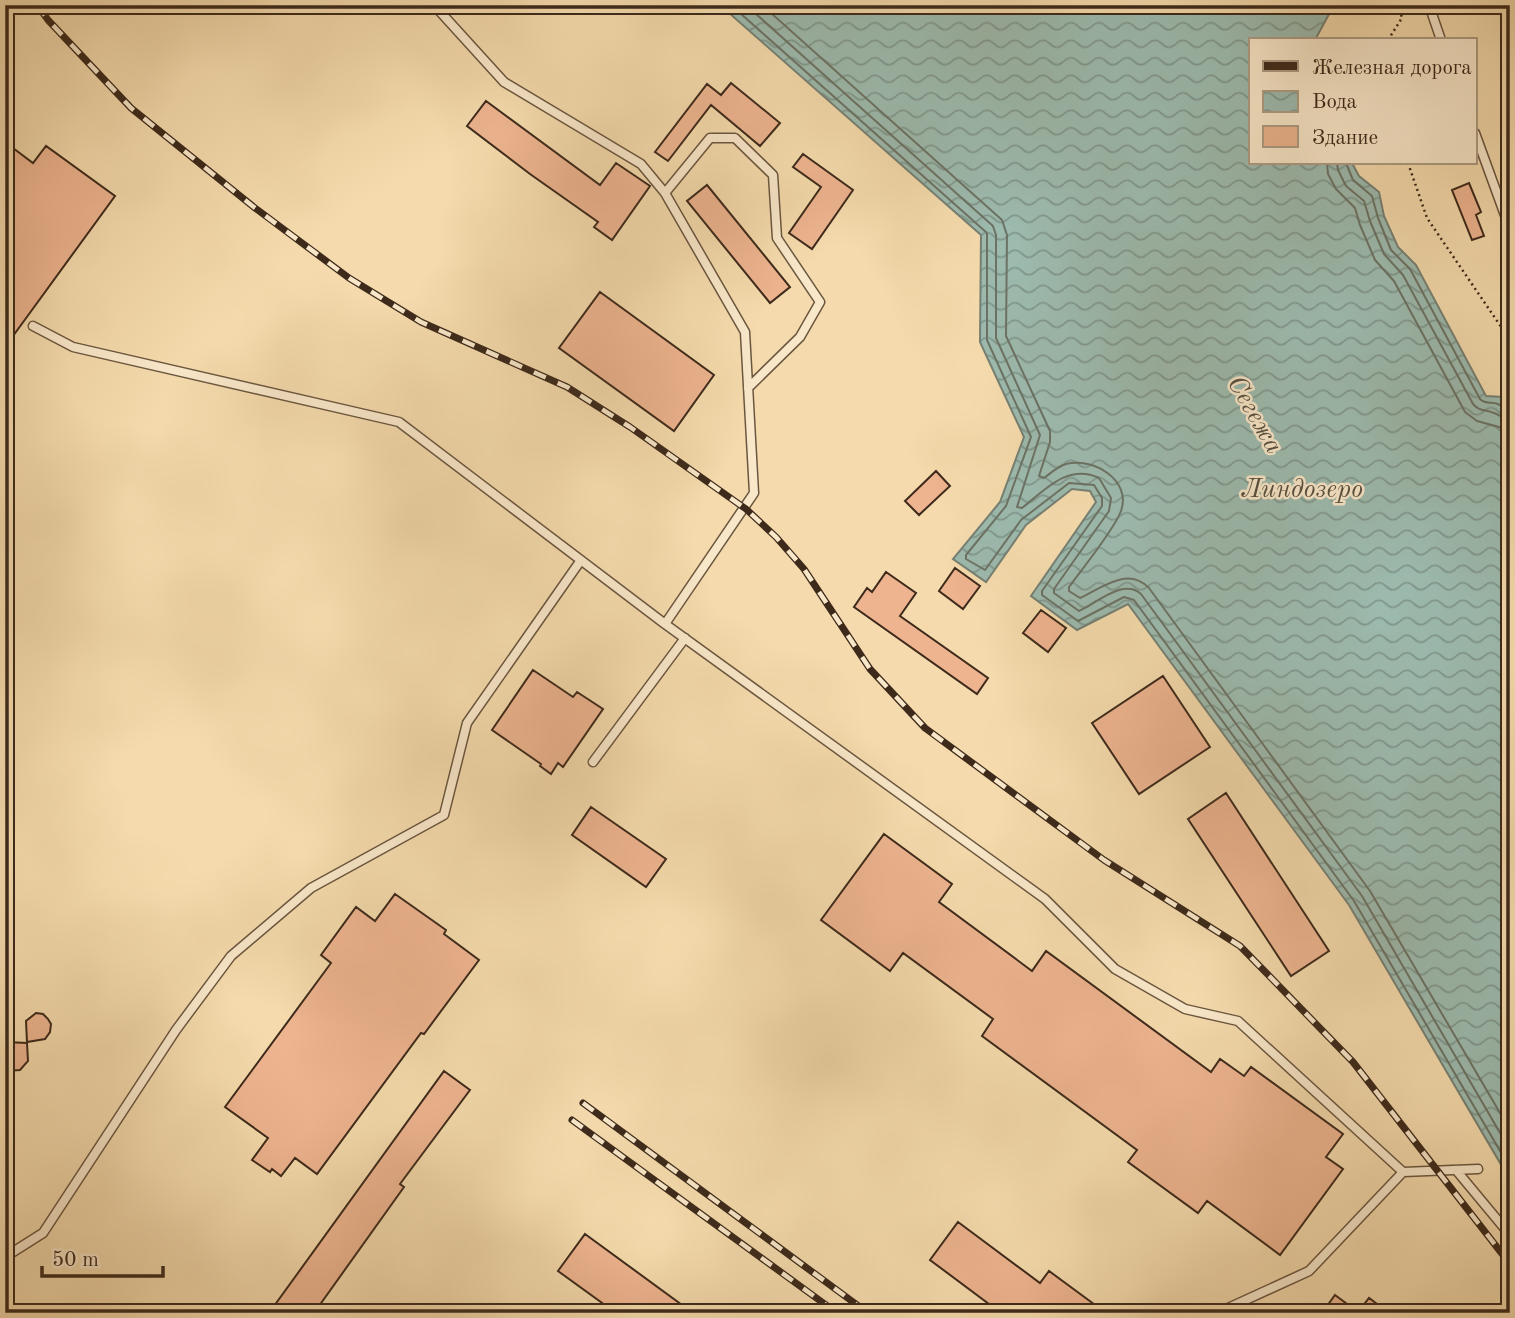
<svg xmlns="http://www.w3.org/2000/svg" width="1515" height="1318" viewBox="0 0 1515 1318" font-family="'Old Standard TT',serif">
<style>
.water{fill:url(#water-waves);stroke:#768073;stroke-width:2}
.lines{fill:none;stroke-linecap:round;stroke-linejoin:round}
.shore{stroke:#6c7264;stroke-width:2}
.building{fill:#edb48f;stroke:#3d2a1b;stroke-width:2}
.service-casing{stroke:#6b563f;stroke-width:11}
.path{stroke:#3d2a1b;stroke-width:2.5;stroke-dasharray:2 3.5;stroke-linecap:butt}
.service{stroke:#f8e7c9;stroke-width:8}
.rail-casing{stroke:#3d2a1b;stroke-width:7}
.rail{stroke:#f8e7c9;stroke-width:4.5;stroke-dasharray:13;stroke-linecap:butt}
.labels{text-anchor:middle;stroke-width:5;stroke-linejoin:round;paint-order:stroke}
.water-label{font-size:26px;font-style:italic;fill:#554e40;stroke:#f8e7c9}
</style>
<defs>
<pattern id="water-waves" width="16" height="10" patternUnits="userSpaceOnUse" patternTransform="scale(1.75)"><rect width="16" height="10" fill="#9cbaae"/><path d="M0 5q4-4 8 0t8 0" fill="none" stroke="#80978d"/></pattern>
</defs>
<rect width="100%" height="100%" fill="#f4daac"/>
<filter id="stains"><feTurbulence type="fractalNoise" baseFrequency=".00286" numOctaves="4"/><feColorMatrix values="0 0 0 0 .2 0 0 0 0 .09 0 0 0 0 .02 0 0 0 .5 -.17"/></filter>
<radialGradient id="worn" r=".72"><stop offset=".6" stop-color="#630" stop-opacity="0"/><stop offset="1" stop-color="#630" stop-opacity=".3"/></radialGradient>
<!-- water -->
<path class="water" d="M720,5H1334L1315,40H1251V163H1352L1359,176L1379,192L1384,216L1398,247L1416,265L1486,396L1503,397L1510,407V1180L1349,905L1128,604L1077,630L1031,596L1096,502L1090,491L1072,489L1026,525L986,582L953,559L1000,502L1024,437L980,342L981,235Z"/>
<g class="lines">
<!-- shore -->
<path class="shore" d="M731,5L987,233V340L1031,437L1006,506L966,555V559L985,570L1021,520L1069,483L1094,485L1102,498V506L1042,591V595L1078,621L1124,597L1134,600L1354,901L1510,1168
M746,5L993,226L996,235V338L1040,435L1017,507L1022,508C1045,490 1068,463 1099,478L1111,498L1109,511L1054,589V593L1079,611C1097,603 1123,578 1141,594L1362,896L1510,1150
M762,5L1002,220L1007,235L1006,336L1050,431V442L1039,476L1044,478C1051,473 1058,466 1066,464C1093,457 1132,480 1121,511C1114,530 1082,569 1069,587V591L1080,598C1102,588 1127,566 1149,588L1370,891L1510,1130
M1327,163L1328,174L1336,189L1355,208L1360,225L1375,260L1394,281L1465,412L1477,421L1510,430
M1337,163L1338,170L1346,186L1364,201L1370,221L1384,254L1403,275L1473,404C1480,412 1485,409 1494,413C1500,415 1502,419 1510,419
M1346,163L1353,180L1372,196L1378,218L1391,250L1410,269L1480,399C1486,405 1491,401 1498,404C1503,406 1503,410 1510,410"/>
</g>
<!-- building -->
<path class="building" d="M731,83L780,123L760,146L711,105L668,161L655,152L707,84L721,95Z
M486,101L600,185L616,163L650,186L612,240L594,227L598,222L530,174L467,126Z
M5,142L33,163L46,146L115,196L5,347Z
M803,154L853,190L812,249L789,233L821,187L793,167Z
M1469,183L1481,212L1476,215L1484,236L1472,240L1452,190Z
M707,185L790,287L770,303L687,201Z
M600,292L714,375L674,431L559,348Z
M936,471L950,486L919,515L905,501Z
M955,568L980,586L963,609L939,591Z
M886,572L916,593L900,616L988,678L977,694L854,607L867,588L872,592Z
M1041,610L1066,628L1048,652L1023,633Z
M533,670L573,697L577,692L603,709L563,767L558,763L551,774L540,766L541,764L492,730Z
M1163,676L1210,747L1139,794L1092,723Z
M1226,793L1329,951L1291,976L1188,819Z
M591,807L666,859L646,887L572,835Z
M884,834L952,884L939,902L1032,971L1046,951L1211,1072L1220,1059L1244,1076L1251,1067L1343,1134L1326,1157L1343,1169L1280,1255L1207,1201L1198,1213L1128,1162L1137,1150L982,1036L993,1019L903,953L890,971L821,920Z
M395,894L446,930L444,934L479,960L424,1034L421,1033L317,1174L295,1158L281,1176L272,1169L270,1172L252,1160L268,1138L225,1107L331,963L321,955L356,907L375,921Z
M36,1013L43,1014L48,1019L51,1024L50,1032L45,1039L27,1042L26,1021Z
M5,1042L27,1043L28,1061L20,1070L5,1071Z
M444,1071L470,1090L400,1184L404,1187L314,1313H269Z
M958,1222L1040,1283L1049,1271L1106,1313H1001L930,1260Z
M585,1234L693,1313H616L558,1271Z
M1335,1295L1358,1312L1369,1298L1389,1313H1336L1327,1306Z"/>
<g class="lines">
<defs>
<path id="service" d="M1429,5L1441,40
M1475,133L1510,229
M665,193L710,138H735L773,175L777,238L820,302L800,337L748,388
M33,326L73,347L399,422L665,624L754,493L745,332L665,193L641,164L504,82L434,5
M665,624L1045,899L1115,969L1185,1009L1238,1021L1403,1172L1478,1169
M593,762L685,638
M1456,1170L1510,1235
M5,1257L43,1233L176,1030L231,956L311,888L444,815L467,723L581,560
M1222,1313L1226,1309L1309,1271L1403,1172"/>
</defs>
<!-- service casing -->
<use href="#service" class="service-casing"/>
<!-- path -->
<path class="path" d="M1388,40L1402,18L1399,5
M1408,163L1427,218L1510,340"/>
<!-- service -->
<use href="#service" class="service"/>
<defs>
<path id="rail" d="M37,5L48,20L131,108L255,208L349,278L421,322L567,387L630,427L746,509L776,537L804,569L870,669L925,728L1104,860L1240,946L1353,1062L1510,1264
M583,1103L868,1313
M572,1120L837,1313"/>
</defs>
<!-- rail casing -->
<use href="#rail" class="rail-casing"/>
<!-- rail -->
<use href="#rail" class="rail"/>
</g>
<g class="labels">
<!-- water labels -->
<g class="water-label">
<text transform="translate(1256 414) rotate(60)" y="9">Сегежа</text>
<text x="1302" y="497">Линдозеро</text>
</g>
</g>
<!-- margin -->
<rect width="1515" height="1318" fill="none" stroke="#f4daac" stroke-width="28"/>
<rect x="7" y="7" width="1501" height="1304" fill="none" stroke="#3d2a1b" stroke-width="3.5"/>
<rect x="14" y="14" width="1487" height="1290" fill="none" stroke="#3d2a1b" stroke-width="2"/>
<!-- legend -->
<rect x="1249" y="38" width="228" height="126" fill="#f8e7c9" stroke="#ad9b83" stroke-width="2"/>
<rect x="1263" y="61" width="35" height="10" fill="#3d2a1b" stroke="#ad9b83" stroke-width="2"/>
<text x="1312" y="74" font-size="21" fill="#3d2a1b">Железная дорога</text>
<rect x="1263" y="91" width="35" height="21" fill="url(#water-waves)" stroke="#ad9b83" stroke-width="2"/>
<text x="1312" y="108" font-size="21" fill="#3d2a1b">Вода</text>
<rect x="1263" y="126" width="35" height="21" fill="#edb48f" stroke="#ad9b83" stroke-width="2"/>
<text x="1312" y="144" font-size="21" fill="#3d2a1b">Здание</text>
<!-- scale -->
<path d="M42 1266v10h121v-10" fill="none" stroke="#3d2a1b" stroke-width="3.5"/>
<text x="52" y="1266" font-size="21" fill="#3d2a1b" stroke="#f8e7c9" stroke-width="5" paint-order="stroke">50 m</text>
<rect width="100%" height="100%" filter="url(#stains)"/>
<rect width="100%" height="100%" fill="url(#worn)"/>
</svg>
